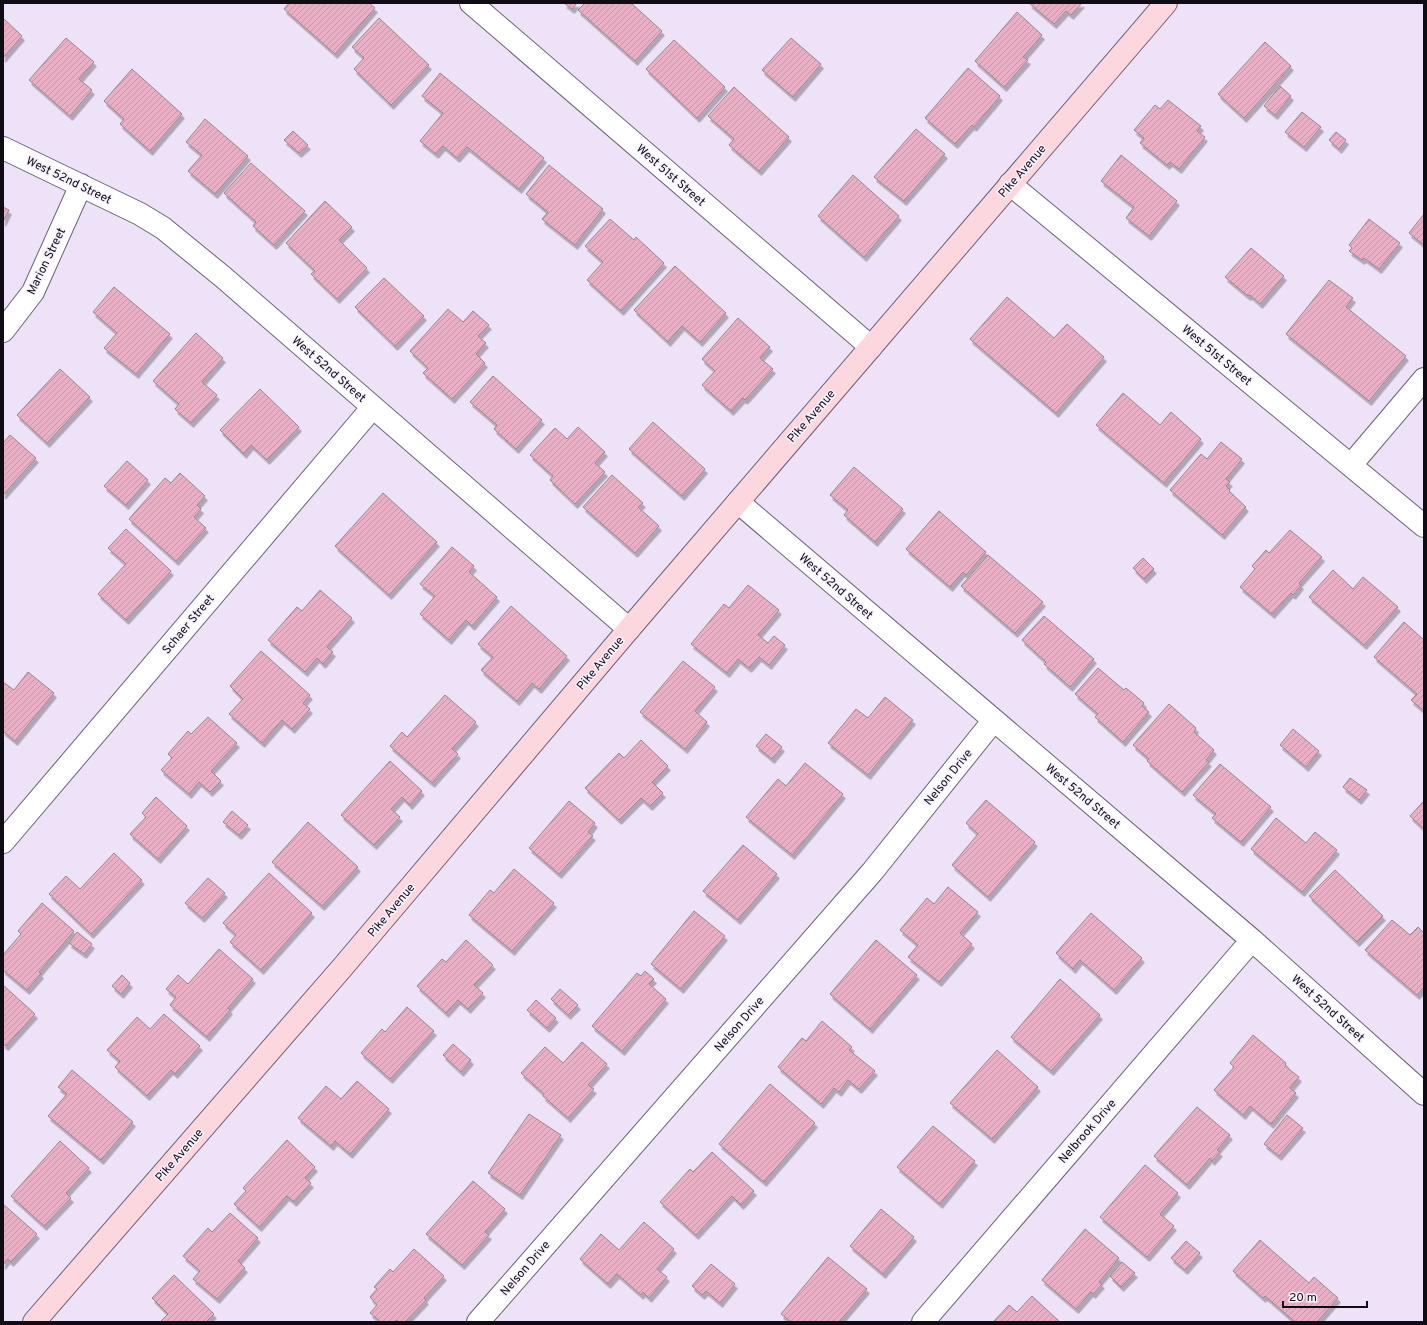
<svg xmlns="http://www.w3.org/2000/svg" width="1427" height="1325" viewBox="0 0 1427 1325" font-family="Overpass,sans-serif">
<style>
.building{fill:url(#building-hatch);stroke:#9c858d;filter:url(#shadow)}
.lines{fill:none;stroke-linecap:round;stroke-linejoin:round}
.street-casing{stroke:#6b6274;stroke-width:24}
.secondary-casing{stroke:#6b6274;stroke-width:24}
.street{stroke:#fff;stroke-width:22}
.secondary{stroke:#fcd8de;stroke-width:22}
.labels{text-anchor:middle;stroke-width:3;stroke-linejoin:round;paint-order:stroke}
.street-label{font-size:12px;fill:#100c13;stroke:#f8f1fe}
</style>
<defs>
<pattern id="building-hatch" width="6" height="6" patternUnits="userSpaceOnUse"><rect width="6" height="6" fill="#e9afc5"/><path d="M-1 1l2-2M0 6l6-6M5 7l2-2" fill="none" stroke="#c795a8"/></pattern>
<filter id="shadow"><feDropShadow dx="2.5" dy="4.5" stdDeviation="0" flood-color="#0004"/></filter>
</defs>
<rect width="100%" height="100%" fill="#ede2f7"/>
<!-- building -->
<path class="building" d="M289,3H369L375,8L335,54L284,9Z
M564,3H577L572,9Z
M585,3H631L662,31L635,61L578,10Z
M1029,3H1082L1071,15L1066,11L1054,24Z
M1017,12L1042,35L1023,57L1028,60L1004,87L975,61Z
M3,18L22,36L3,58Z
M379,18L429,65L391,105L354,69L364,58L352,47Z
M66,38L94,62L79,79L92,90L70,116L29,80Z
M791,38L821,64L793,97L762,70Z
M674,40L725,87L697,118L646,69Z
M1265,42L1291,66L1244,118L1218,94Z
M968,68L1000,96L974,127L972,125L955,144L925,118Z
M132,69L182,114L150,151L120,124L124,119L104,101Z
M440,73L544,158L519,189L467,147L457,158L443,146L436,154L420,141L443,113L422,96Z
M1280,86L1291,96L1275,115L1264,106Z
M734,87L789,137L759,171L729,145L734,139L708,116Z
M1168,100L1201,126L1197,131L1205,137L1179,169L1170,162L1167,165L1140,143L1144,138L1134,130L1155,105L1160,109Z
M1302,112L1321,127L1304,147L1285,132Z
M205,119L248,156L215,194L188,171L202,155L186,142Z
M916,129L945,154L904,201L874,177Z
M293,131L308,145L299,153L284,140Z
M1336,132L1346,140L1339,149L1329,140Z
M1121,155L1177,201L1149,236L1126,218L1134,207L1101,181Z
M251,163L305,211L274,245L253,226L256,222L224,193Z
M549,165L603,209L575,245L542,219L548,212L526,194Z
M853,175L899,216L864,257L818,216Z
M325,201L352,227L339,240L367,268L337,299L311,274L315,271L286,243Z
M3,207L9,210L3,222Z
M1424,214V245L1409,233Z
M610,219L634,240L636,237L664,263L621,311L587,280L603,262L585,246Z
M1369,219L1400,243L1379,269L1364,258L1362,260L1349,251L1352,248L1349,245Z
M1251,248L1284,276L1260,304L1250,295L1248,296L1225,277Z
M675,266L726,313L700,342L682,326L668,342L634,310Z
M384,278L424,316L395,346L355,307Z
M1329,280L1353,298L1346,307L1406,356L1369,401L1286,334Z
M114,287L170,334L136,374L104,348L117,333L93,312Z
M1007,297L1054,338L1067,324L1104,357L1056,413L970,339Z
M448,309L463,322L473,311L489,325L478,336L486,343L476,354L485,363L452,399L423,373L428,368L410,351Z
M738,318L770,347L760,358L773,369L745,400L743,398L731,411L702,385L715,371L702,359Z
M196,333L223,358L202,382L217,395L191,423L175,409L179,404L153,381Z
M60,369L90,397L47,443L17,415Z
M493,376L542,420L516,449L494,429L497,425L470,402Z
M260,389L299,427L267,460L251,445L244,454L220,430Z
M1123,393L1160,425L1171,412L1201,439L1164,483L1096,425Z
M653,422L705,469L682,496L629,449Z
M578,427L605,452L595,463L605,472L575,504L550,480L553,476L530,455L555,428L567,439Z
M10,435L36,458L3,495V443Z
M1221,442L1242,459L1226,479L1230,482L1226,486L1230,490L1229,491L1246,507L1222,535L1170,490L1201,454L1207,459Z
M127,461L148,480L126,505L104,486Z
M854,467L903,509L875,542L844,515L848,510L830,495Z
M180,473L205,496L197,505L201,509L194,517L206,528L176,561L129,519L165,478L171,483Z
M612,475L643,503L638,507L659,526L635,553L583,507Z
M383,493L437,542L389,595L335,546Z
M939,511L986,552L966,575L963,572L950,587L906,549Z
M126,529L171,571L126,620L98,594L126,564L108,548Z
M1290,530L1322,557L1299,583L1301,585L1293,595L1291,593L1272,614L1240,587L1255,569L1252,566L1266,550L1269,553Z
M452,547L474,566L469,572L497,597L472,626L466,620L449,640L420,614L435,596L420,584Z
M988,555L1043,602L1015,633L961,586Z
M1143,558L1154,569L1144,579L1133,568Z
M1333,570L1353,589L1363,577L1398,607L1364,645L1309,597Z
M748,585L779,610L758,635L768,643L774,636L785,645L769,665L759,657L749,668L738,659L727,673L691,644L724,604L729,608Z
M320,590L352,618L327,647L333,652L323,664L317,658L305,672L268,640L297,607L302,611Z
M511,606L567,656L539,689L532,683L517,701L481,670L493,657L478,644Z
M1044,616L1094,659L1070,687L1044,664L1046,662L1022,640Z
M1404,622L1424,640V711L1411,700L1417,694L1374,657Z
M261,651L310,695L303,703L310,709L292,729L282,720L262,743L229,714L243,699L230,686Z
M683,661L715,687L695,711L707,722L685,749L640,712Z
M1098,668L1124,690L1126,688L1144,703L1142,706L1149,712L1123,742L1095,717L1098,714L1075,694Z
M28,672L54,693L15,741L3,731V682L14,690Z
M445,695L476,722L452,749L458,754L432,783L390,746L402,732L407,737Z
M885,697L913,720L868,775L828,743L856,709L868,718Z
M1169,704L1196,728L1194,732L1214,750L1206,760L1209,762L1182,792L1147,761L1149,759L1133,745Z
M208,717L237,743L211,771L221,781L210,792L199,782L189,794L161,770L172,758L168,754L188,731L191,734Z
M1293,729L1319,751L1306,767L1280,745Z
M766,734L782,747L772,759L756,746Z
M641,740L668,766L652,782L663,793L650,806L641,798L619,820L585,788L619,753L624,758Z
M390,761L422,791L410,805L402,797L391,809L400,817L374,845L341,815Z
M805,763L843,794L792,855L746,817L778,779L786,786Z
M1220,764L1271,807L1241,842L1212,818L1216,814L1193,795Z
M1350,778L1367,790L1359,800L1343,787Z
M156,797L187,826L158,859L130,834L146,817L142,813Z
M986,800L1035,842L988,897L952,865L978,834L966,823Z
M569,801L595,823L588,832L593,836L559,874L529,848Z
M1423,802L1424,803V829L1410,816Z
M232,811L248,825L239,835L223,822Z
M1276,818L1306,843L1315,832L1337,850L1302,892L1251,849Z
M308,822L358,867L322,906L272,862Z
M743,845L777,874L738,920L703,891Z
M114,853L142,880L91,934L49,894L66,876L80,889Z
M514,869L554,903L512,951L469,915L490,890L494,893Z
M1335,870L1383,916L1357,942L1309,896Z
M269,873L312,913L261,970L230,942L236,935L223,923Z
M208,878L225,893L202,918L185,903Z
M948,887L978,912L960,933L972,944L939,982L908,957L918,945L900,930L927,898L934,904Z
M42,903L74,931L39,972L41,974L27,990L3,970V955L21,934L18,931Z
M694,911L725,936L681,989L651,964Z
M1091,913L1142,958L1114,990L1080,960L1073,969L1056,953Z
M1392,920L1410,935L1418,927L1424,933V987L1417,995L1365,950Z
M77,932L92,944L84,954L69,943Z
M466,940L493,965L474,985L483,993L468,1009L458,1000L446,1013L417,986L442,959L446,962Z
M876,940L917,975L870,1029L830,994Z
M219,949L253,979L228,1008L230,1010L207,1037L170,1005L176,997L166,989L178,975L188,984Z
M645,971L654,979L649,984L666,999L622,1051L592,1026L637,973L641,976Z
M122,975L130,983L121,994L112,986Z
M1060,979L1100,1015L1051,1071L1011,1037Z
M3,985L35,1014L6,1046L3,1044Z
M560,989L578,1005L568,1015L551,999Z
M536,1000L556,1018L547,1028L527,1010Z
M407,1007L434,1031L390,1079L361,1053L382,1029L385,1032Z
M164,1014L200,1046L175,1074L171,1070L147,1096L115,1067L120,1061L107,1050L137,1017L150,1029Z
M822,1021L852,1047L849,1050L875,1071L859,1089L848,1080L839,1092L834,1088L821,1104L778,1067L802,1038L806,1041Z
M1253,1035L1286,1063L1285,1066L1299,1077L1290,1088L1296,1093L1271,1124L1250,1106L1243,1115L1214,1090L1234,1067L1230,1063Z
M582,1042L607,1064L588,1085L594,1089L568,1118L543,1096L544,1094L521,1073L545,1047L563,1063Z
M453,1044L471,1060L461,1072L443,1055Z
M997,1050L1038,1087L992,1139L950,1103Z
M72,1070L133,1122L101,1160L48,1116L67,1094L58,1087Z
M357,1081L389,1109L350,1154L335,1141L331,1146L298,1118L326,1086L341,1099Z
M770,1084L815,1123L764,1182L719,1144Z
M1197,1107L1230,1135L1217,1150L1220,1152L1212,1161L1210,1158L1187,1185L1154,1156Z
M529,1114L561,1135L520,1195L488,1173Z
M1287,1115L1303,1128L1279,1156L1264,1144Z
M933,1126L975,1161L940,1204L897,1167Z
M287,1140L315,1167L305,1178L311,1183L294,1202L287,1196L259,1227L234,1204L246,1191L243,1188Z
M60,1141L89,1168L66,1193L71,1198L44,1226L11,1196Z
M712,1152L754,1191L741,1205L732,1196L696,1235L660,1202L690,1169L693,1172Z
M1145,1165L1178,1193L1160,1214L1174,1226L1147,1257L1100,1217Z
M473,1181L505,1209L485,1232L489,1235L462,1265L426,1234Z
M3,1204L37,1234L11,1262L8,1259L3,1265Z
M881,1209L914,1237L883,1274L850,1246Z
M230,1213L258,1238L238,1261L245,1268L217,1299L193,1279L200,1271L183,1256L208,1228L212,1232Z
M644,1222L674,1249L657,1269L667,1277L649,1298L643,1292L641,1295L617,1274L608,1284L580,1259L601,1234L619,1250Z
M1085,1229L1119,1258L1099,1282L1102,1284L1093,1294L1091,1292L1076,1309L1042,1280Z
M1260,1240L1309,1283L1314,1277L1338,1298L1317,1322H1295L1265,1296L1263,1298L1233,1271Z
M1186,1241L1200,1253L1185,1270L1171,1258Z
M414,1249L444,1276L424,1298L426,1300L405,1322H398L397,1320L395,1322H381L370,1313L377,1305L370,1297L377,1289L374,1287L390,1269L393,1272Z
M828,1257L867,1289L839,1322H791L781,1314Z
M1122,1262L1135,1273L1121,1287L1110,1276Z
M711,1264L735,1284L720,1303L706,1291L702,1295L692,1286Z
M174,1275L214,1314L206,1322H160L168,1314L152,1298Z
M1032,1296L1060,1322H993L1009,1305L1017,1312Z"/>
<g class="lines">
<defs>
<path id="street" d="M471,3L871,347
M3,148L140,214L163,228L223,277L629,629
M1010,184L1424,526
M3,331L33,292L81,185
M1351,465L1424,379
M738,502L1252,940L1424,1094
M3,842L373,407
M478,1322L872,872L994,720
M923,1322L1252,940"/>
<path id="secondary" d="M34,1322L341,969L629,629L1166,3"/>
</defs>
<!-- street casing -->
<use href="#street" class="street-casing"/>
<!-- secondary casing -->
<use href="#secondary" class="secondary-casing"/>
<!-- street -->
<use href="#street" class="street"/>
<!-- secondary -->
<use href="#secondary" class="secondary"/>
</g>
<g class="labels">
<!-- street labels -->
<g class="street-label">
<text transform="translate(1022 171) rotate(-49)" y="4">Pike Avenue</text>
<text transform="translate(671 175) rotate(41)" y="4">West 51st Street</text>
<text transform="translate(69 180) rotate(26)" y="4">West 52nd Street</text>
<text transform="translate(46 261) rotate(-64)" y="4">Marion Street</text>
<text transform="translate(1217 355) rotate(40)" y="4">West 51st Street</text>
<text transform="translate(329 369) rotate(41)" y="4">West 52nd Street</text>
<text transform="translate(811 416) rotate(-49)" y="4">Pike Avenue</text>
<text transform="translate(836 586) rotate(41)" y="4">West 52nd Street</text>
<text transform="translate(188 624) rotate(-50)" y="4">Schaer Street</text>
<text transform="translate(600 663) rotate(-50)" y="4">Pike Avenue</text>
<text transform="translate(948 777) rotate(-51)" y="4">Nelson Drive</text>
<text transform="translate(1083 796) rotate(40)" y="4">West 52nd Street</text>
<text transform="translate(391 910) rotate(-50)" y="4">Pike Avenue</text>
<text transform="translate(1328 1008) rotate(42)" y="4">West 52nd Street</text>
<text transform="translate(739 1024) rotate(-49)" y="4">Nelson Drive</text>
<text transform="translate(1087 1131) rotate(-49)" y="4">Nelbrook Drive</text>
<text transform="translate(179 1155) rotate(-49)" y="4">Pike Avenue</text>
<text transform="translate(525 1268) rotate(-49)" y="4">Nelson Drive</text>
</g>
</g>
<!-- border -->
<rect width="1427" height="1325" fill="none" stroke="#100c13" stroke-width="8"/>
<!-- scale -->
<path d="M1283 1301v6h84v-6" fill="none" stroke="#100c13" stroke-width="2"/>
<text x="1289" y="1301" font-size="12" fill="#100c13" stroke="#f8f1fe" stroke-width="3" paint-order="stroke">20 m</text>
</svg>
